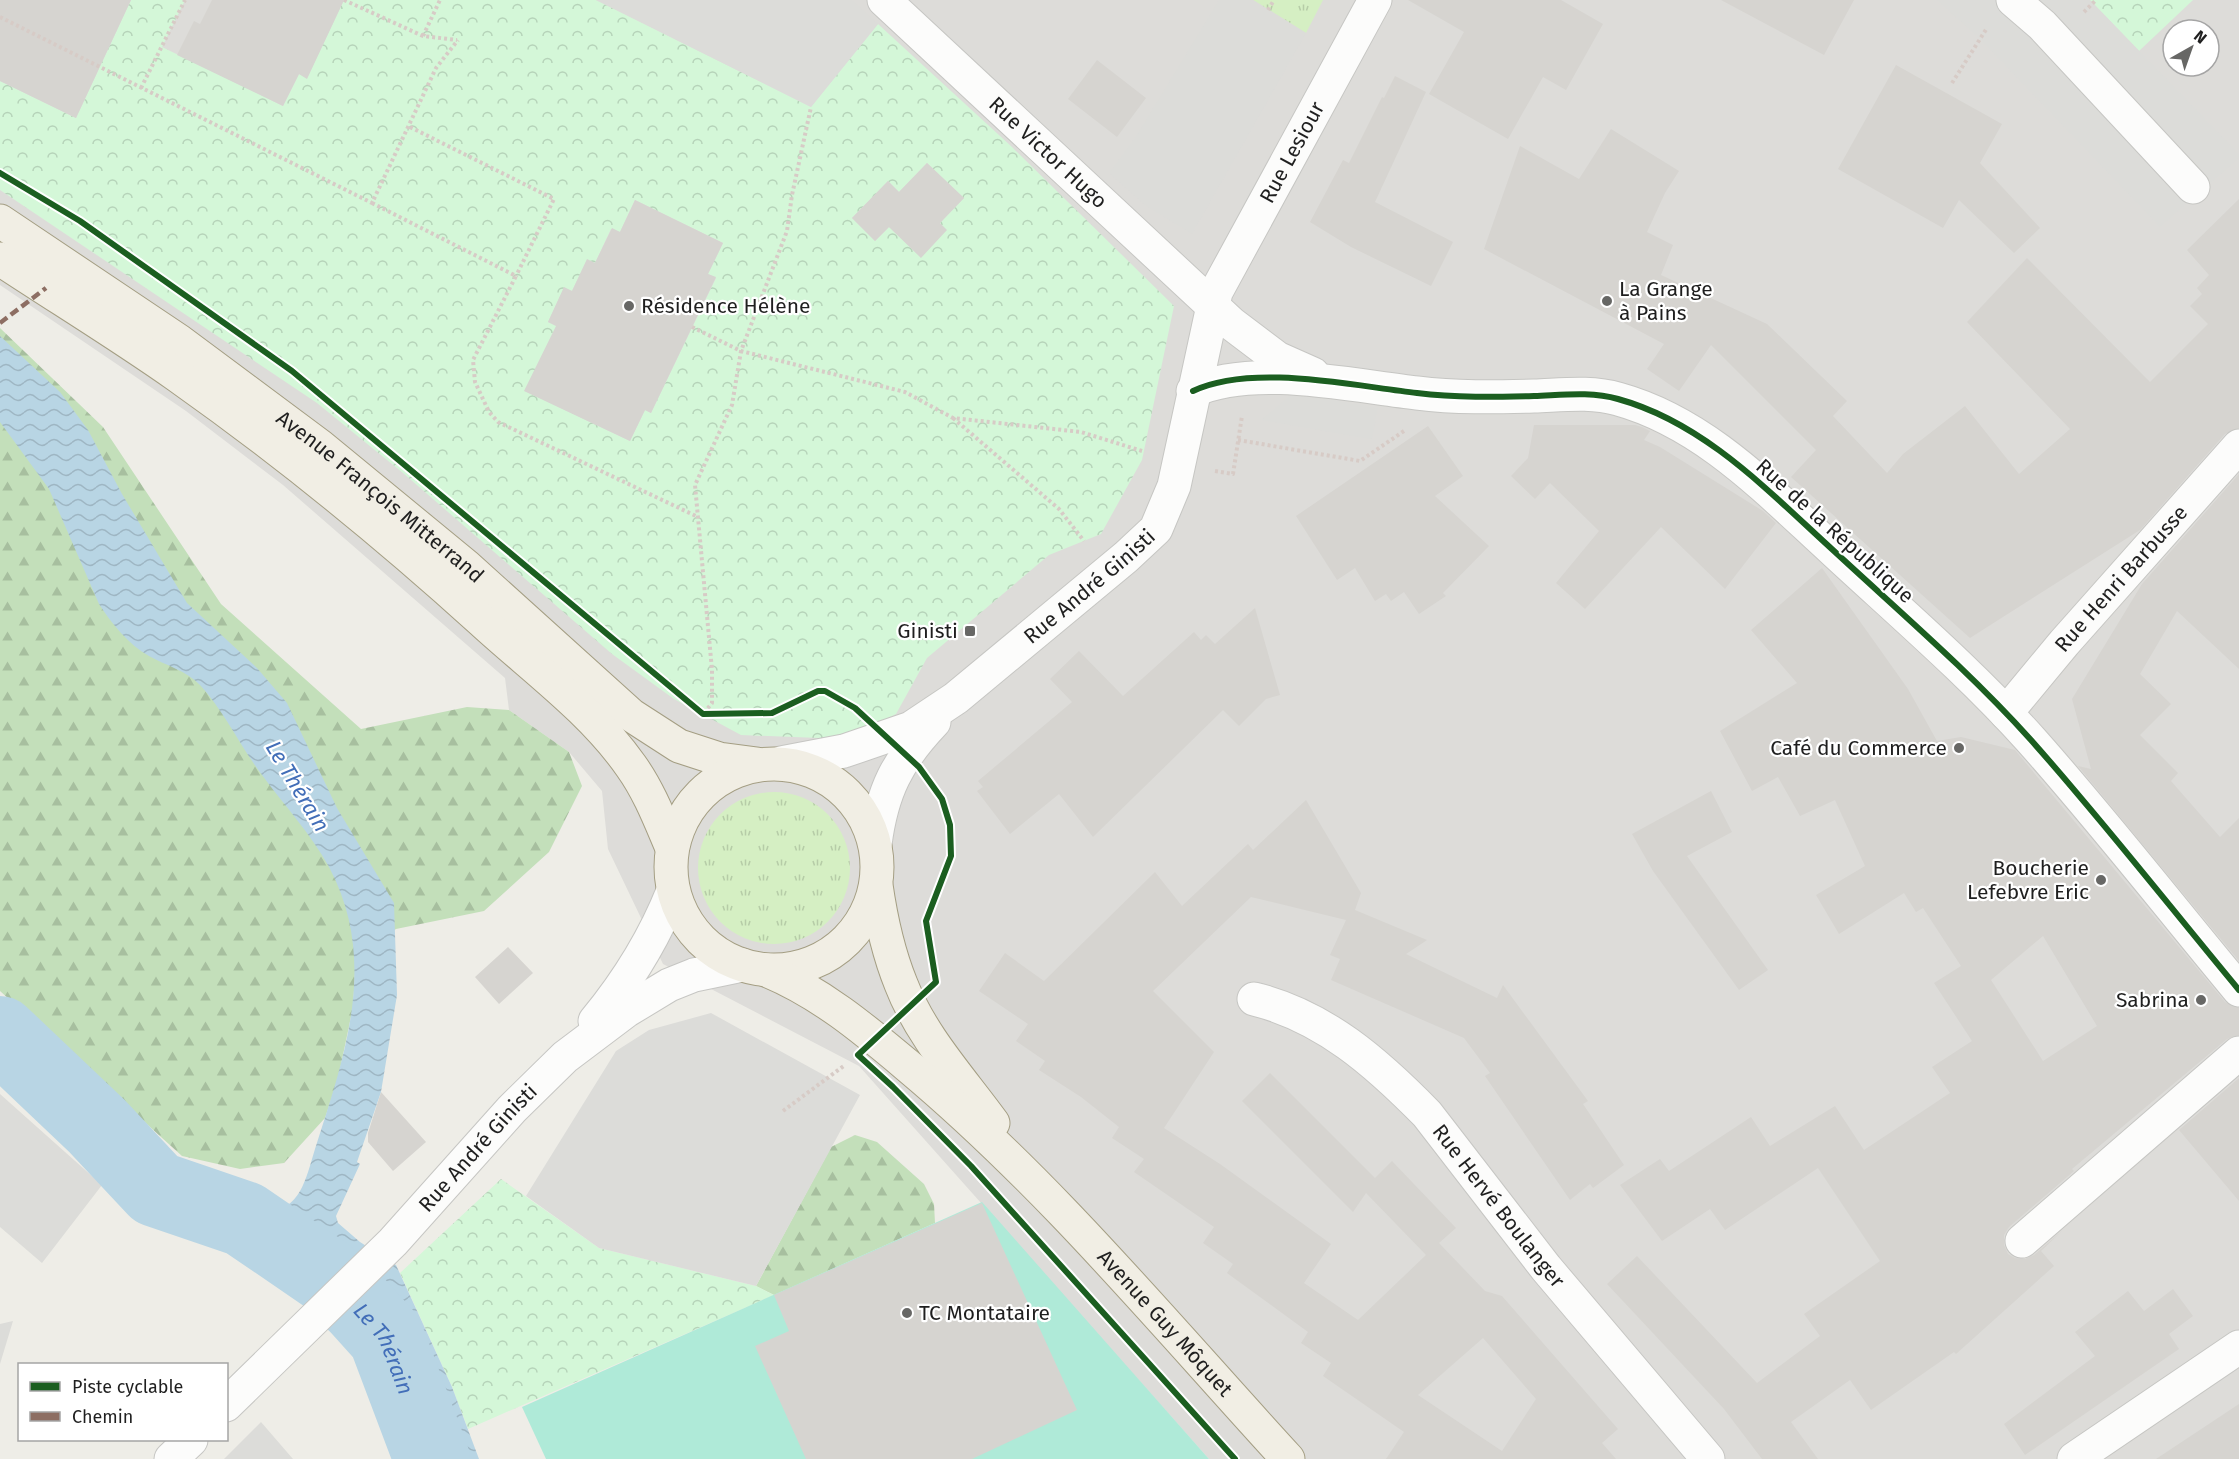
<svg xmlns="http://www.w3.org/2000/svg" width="2239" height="1459" viewBox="0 0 2239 1459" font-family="'Fira Sans',sans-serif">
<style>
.residential{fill:#dddcd9;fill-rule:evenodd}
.grass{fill:url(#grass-tufts)}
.forest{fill:url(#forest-firs)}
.park{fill:url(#park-crowns);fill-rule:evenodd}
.pitch{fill:#afead8}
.parking{fill:#dcdcd9}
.water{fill:url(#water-waves)}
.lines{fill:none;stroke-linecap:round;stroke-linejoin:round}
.river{stroke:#b8d5e4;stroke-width:76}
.building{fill:#d6d4d0;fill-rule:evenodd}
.minor-casing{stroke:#c6c6c3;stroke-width:35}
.major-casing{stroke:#a49e83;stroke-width:35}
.path{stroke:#d7cbc6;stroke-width:4;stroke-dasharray:3 3;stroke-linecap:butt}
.minor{stroke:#fcfcfb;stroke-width:33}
.major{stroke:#f1eee4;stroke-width:33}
.quiet{stroke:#8d6e63;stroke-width:4.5;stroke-dasharray:9 4.5;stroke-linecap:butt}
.cycleway-casing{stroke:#fff;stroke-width:10}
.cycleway{stroke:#1b5e20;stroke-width:6}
.poi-dot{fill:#676765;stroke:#fff;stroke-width:2}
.labels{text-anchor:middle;stroke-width:4.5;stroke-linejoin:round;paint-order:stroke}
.street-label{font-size:21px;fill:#1f1f1f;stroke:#fff}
.poi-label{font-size:21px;fill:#1f1f1f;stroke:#fff;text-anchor:end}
.water-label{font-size:22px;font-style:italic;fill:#426eb8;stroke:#fff}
</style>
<defs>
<pattern id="grass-tufts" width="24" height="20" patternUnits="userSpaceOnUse" patternTransform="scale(1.5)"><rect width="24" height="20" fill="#d5efc3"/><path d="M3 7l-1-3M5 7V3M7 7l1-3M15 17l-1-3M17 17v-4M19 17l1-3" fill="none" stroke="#b6cca7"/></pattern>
<pattern id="forest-firs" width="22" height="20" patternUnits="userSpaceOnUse" patternTransform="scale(1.5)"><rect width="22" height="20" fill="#c3dfba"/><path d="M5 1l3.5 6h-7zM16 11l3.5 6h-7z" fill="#a7bf9f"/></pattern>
<pattern id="park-crowns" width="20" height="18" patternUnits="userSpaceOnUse" patternTransform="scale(1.5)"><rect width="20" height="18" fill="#d4f7d8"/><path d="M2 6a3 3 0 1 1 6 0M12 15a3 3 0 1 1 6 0" fill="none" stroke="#b6d3b9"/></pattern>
<pattern id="water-waves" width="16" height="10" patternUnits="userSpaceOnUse" patternTransform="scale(1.5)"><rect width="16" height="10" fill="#b8d5e4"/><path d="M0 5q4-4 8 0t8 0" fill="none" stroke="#9eb6c3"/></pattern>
</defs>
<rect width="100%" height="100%" fill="#eeede7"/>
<!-- residential -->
<path class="residential" d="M0,0H2239V1459H1209L859,1066L663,964L608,849L602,791L569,752L509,710L505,678L283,485L186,411L0,285ZM2173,30H2209V66H2173Z"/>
<!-- grass -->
<path class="grass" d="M1253,0H1323L1306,33Z
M698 868a76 76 0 1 1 152 0a76 76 0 1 1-152 0Z"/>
<!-- forest -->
<path class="forest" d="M0,328L103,427L221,604L361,729L467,707L509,710L569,752L582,786L549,852L484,911L396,929L356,957L353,1007L338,1079L325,1118L284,1163L240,1169L182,1156L0,991Z
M855,1135L877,1142L924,1184L934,1204L935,1223L774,1295L756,1286L831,1147Z"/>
<!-- park -->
<path class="park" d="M131,0H185L162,47L283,106L299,74L307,78L344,0H596L811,107L878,24L1012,147L1174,306L1142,460L1101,534L1049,555L927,658L896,714L845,739L741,735L674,699L612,654L403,473L317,403L0,190V81L76,118ZM927,163L964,198L940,223L921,257L889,227L875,241L852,218L888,181L899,192ZM635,200L723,243L708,274L716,278L651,413L645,410L630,441L525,391L563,329L548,322L564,288L572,291L587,260L595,263L611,229L620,232Z
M2090,0H2193L2139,51Z
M501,1179L599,1248L756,1286L774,1295L468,1429L452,1387L400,1273Z"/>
<!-- pitch -->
<path class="pitch" d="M982,1202L1209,1459H546L522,1407Z"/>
<!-- parking -->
<path class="parking" d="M596,0H852L878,24L811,107Z
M1219,0H1253L1306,33L1192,234L1145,205L1109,173L1137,135Z
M1937,0H2090L2239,154V158L2160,227L1980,39Z
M1293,393L1378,408L1372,439L1261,420Z
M711,1013L860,1095L756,1286L599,1248L526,1196L616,1051L649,1030Z
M0,1094L102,1185L42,1263L0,1227Z
M13,1321L0,1364V1324Z
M261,1422L293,1459H224Z"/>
<!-- water -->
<path class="water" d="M0,336L60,392L88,430L122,494L187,603L257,668L287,703L337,808L394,903L397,995L381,1092L357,1162L360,1164L336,1216L338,1223L360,1242L396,1265L452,1387L479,1459H414L391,1386L372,1348L306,1295L240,1226L249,1208C298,1221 304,1185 315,1149C345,1055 379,961 329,867C311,834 284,805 262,775C240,746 224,711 200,685C185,670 167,666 149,656C128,644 112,624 99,604L49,489L0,422Z
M0,1016L122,1123L166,1175L184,1186L240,1205L230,1222L162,1201L141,1188L93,1136L0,1051Z"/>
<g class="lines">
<!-- river -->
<path class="river" id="s1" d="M0,1034L97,1126L156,1189L244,1219L326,1275L359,1307L386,1337L432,1459"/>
</g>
<!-- building -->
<path class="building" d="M0,0H131L76,118L0,81Z
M212,0H344L307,79L299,74L283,106L177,55L194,21L200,24Z
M1408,0H1561L1603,24L1566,90L1543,77L1508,139L1429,94L1464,32Z
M1721,0H1854L1824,55Z
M1097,60L1146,98L1117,137L1068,99Z
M1896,65L2002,124L1980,163L2040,228L2014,253L1959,200L1943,228L1838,169Z
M1395,76L1426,92L1375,202L1453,242L1431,286L1351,247L1310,222L1343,160L1349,163L1382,97L1384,98Z
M1611,129L1679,171L1665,193L1647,232L1673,245L1661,275L1767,324L1847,401L1833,416L1887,473L1903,454L1965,406L2019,474L2070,429L1967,322L2027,258L2150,382L2208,324L2190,306L2202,294L2197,288L2209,275L2187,250L2239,199V428L2225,434L2140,530L1970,638L1791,477L1816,450L1711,345L1679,391L1647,369L1664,344L1484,249L1520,146L1579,179Z
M927,163L964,198L940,223L947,230L921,258L889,227L875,241L852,218L888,181L899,192Z
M635,200L723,243L708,274L716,277L651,413L645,410L630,441L524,391L556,326L548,322L564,287L572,291L587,259L595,263L612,228L620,232Z
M1534,425H1635L1642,427L1650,431L1644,440L1660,447L1763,511L1776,523L1725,589L1661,527L1585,609L1556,583L1599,531L1550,483L1535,499L1511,476L1528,458Z
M1428,426L1463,476L1435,496L1489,546L1443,593L1446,596L1419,614L1404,592L1391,601L1386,594L1375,601L1355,568L1337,580L1296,516Z
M2239,474V669L2177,611L2140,674L2171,704L2140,735L2178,773L2171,781L2220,837L2239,818V961L2078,766L2091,769L2072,699L2142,584Z
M1822,568L1908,689L1937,741L1961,737L2015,750L2225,1002L2239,1008V1035L2227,1039L2072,1169L2074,1171L2009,1227L2004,1235V1245L2008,1254L2015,1258L2025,1259L2034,1255L2062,1231L2041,1251L2054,1266L1956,1354L1954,1352L1871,1410L1850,1380L1791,1422L1818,1459H1762L1724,1409L1607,1284L1637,1256L1757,1383L1820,1336L1804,1314L1880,1261L1818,1168L1725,1230L1710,1209L1662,1241L1620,1185L1660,1159L1669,1171L1751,1117L1770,1146L1835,1106L1864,1150L1950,1093L1932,1067L1972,1041L1934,983L1961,966L1923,908L1916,912L1904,893L1839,934L1816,895L1865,866L1835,800L1800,816L1778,777L1752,791L1720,731L1797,683L1751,630ZM2043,936L2097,1026L2043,1061L1991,980Z
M1255,608L1280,695L1266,699L1239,726L1223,710L1093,837L1059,794L1010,834L977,791L983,787L978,781L1072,702L1050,679L1079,651L1123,696L1194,632L1201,640L1206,635L1215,644Z
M1711,791L1732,832L1687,856L1768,970L1739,990L1653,871L1632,834Z
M1306,800L1361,893L1355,910L1427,940L1406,954L1497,998L1503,985L1588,1101L1583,1104L1624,1165L1593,1188L1590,1184L1570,1200L1485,1076L1490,1073L1464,1038L1331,980L1340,959L1330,955L1346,920L1251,897L1153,991L1214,1052L1164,1128L1220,1164L1331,1244L1304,1283L1358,1320L1426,1255L1366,1193L1353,1212L1242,1101L1270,1073L1375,1178L1392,1161L1456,1228L1439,1243L1485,1291L1502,1296L1618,1429L1602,1443L1616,1459H1386L1404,1432L1323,1376L1331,1363L1301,1343L1308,1332L1227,1273L1233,1264L1203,1243L1214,1227L1134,1172L1144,1159L1112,1138L1119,1127L1081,1097L1039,1070L1045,1061L1016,1041L1028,1024L979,991L1005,953L1044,981L1155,872L1182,906L1248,844L1253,850ZM1483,1338L1536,1399L1502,1451L1418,1395Z
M508,947L533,973L499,1004L475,977Z
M2239,1078V1201L2179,1130Z
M381,1092L426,1142L393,1171L368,1142V1133Z
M982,1203L1077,1410L972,1459H806L755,1346L789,1331L774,1295Z
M2173,1289L2193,1316L2169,1334L2179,1349L2025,1455L2004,1424L2095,1356L2075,1332L2128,1291L2144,1311Z
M2239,1404V1459H2156Z"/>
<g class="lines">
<defs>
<g id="minor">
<path id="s2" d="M884,0L1232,324L1277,358L1313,374"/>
<path d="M2013,0L2042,25L2193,187"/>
<path d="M1193,391C1252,363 1353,386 1417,393C1456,398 1495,397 1534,396C1562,395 1591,391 1618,399C1705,423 1769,492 1834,551C1901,613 1970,672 2031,740C2103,821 2170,907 2239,990"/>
<path id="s3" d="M2006,713L2064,643L2239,446"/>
<path id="s4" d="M781,763L844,751L911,728L956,698L1126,557L1156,529L1174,486L1216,292L1375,0"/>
<path d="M875,844C882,791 897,761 934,722"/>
<path id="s5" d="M1254,999C1324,1016 1377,1063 1427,1114L1546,1268L1708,1459"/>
<path d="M595,1021C628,981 654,939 673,891"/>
<path d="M2022,1241L2239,1053"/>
<path id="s6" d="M226,1405L393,1242L512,1109L565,1057L626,1011L669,985L694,975L742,965"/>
<path d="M171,1459L191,1440"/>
<path d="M2074,1459L2239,1347"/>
</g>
<g id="major">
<path id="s7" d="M0,221L179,341L320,446L466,566L631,715L679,746L719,759L757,764"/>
<path d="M0,259C59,298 120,335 178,376C284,451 386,534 482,621C532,667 592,710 631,766C649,791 660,820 672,848"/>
<circle cx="774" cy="867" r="103"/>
<path d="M876,885C881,920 888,952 901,984C921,1036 961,1079 993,1123"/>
<path id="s8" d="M766,970C820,992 864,1029 908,1066C1048,1183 1165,1325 1288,1459"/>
</g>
</defs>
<!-- minor casing -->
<use href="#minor" class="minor-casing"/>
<!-- major casing -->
<use href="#major" class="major-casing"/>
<!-- path -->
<path class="path" d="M344,0L423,36L457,40
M1268,10L1274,0
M2084,12L2096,0
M0,17L372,203L436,68L458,40
M423,36L440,0
M1952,83L1987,28
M141,88L185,0
M410,127L554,199L516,276
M372,203L516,276L473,360L475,382L489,412L498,422L698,517
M692,327L741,351L905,392L953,418L1081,432L1142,451
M953,418L1059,509L1084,541
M1238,440L1360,461L1404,431
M1215,471L1233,474L1242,416
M704,713L712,703V670L695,485L732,405L741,351L787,231L792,195L811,107
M783,1111L845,1065"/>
<!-- minor -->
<use href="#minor" class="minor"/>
<!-- major -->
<use href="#major" class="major"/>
<!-- quiet -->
<path class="quiet" d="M0,323L46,288"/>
<defs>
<path id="cycleway" d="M0,173L80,221L292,371L703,714L772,713L818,691H825L855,708L919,767L942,799L950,825L951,856L926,921L936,982L858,1055L893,1087L971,1166L1235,1459
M1193,391C1252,363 1353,386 1417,393C1456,398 1495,397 1534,396C1562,395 1591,391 1618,399C1705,423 1769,492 1834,551C1901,613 1970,672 2031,740C2103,821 2170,907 2239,990"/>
</defs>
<!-- cycleway casing -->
<use href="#cycleway" class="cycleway-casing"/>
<!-- cycleway -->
<use href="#cycleway" class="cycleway"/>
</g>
<!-- markers -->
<g class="poi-dot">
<circle cx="1607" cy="301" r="6"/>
<circle cx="629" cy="306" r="6"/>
<rect x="964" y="625" width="12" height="12" rx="3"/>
<circle cx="1959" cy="748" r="6"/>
<circle cx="2101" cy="880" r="6"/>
<circle cx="2201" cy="1000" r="6"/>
<circle cx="907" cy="1313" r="6"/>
</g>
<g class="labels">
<!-- street labels -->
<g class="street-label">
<text dy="7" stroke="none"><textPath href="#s4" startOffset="855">Rue Lesiour</textPath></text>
<text dy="7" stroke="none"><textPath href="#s2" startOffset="224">Rue Victor Hugo</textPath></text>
<text dy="7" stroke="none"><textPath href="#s7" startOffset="470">Avenue François Mitterrand</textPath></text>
<text transform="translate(1835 531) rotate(42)" y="7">Rue de la République</text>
<text dy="7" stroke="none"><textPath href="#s3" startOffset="177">Rue Henri Barbusse</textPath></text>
<text dy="7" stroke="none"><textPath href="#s4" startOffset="363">Rue André Ginisti</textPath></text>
<text dy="7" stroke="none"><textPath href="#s6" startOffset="360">Rue André Ginisti</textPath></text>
<text dy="7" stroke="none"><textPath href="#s5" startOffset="327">Rue Hervé Boulanger</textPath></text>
<text dy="7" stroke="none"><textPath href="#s8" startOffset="536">Avenue Guy Môquet</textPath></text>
</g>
<!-- poi labels -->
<g class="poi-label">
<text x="1619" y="296" text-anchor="start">La Grange<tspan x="1619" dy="24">à Pains</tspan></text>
<text x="641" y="313" text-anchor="start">Résidence Hélène</text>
<text x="958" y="638">Ginisti</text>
<text x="1947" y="755">Café du Commerce</text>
<text x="2089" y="875">Boucherie<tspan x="2089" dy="24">Lefebvre Eric</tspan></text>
<text x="2189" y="1007">Sabrina</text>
<text x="919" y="1320" text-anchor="start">TC Montataire</text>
</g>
<!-- water labels -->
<g class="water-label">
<text transform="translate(298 786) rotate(59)" y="8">Le Thérain</text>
<text dy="8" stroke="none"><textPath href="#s1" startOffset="508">Le Thérain</textPath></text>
</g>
</g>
<!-- legend -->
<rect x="18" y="1363" width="210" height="78" fill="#ffffff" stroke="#a5a5a5" stroke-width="1.5"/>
<rect x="30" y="1382" width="30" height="9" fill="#1b5e20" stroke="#a5a5a5" stroke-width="1.5"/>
<text x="72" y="1393" font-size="18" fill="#1f1f1f">Piste cyclable</text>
<rect x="30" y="1412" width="30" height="9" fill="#8d6e63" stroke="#a5a5a5" stroke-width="1.5"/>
<text x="72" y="1423" font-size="18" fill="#1f1f1f">Chemin</text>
<!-- north arrow -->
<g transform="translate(2191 48) rotate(40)"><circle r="28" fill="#ffffff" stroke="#a5a5a5" stroke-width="1.5"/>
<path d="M0-4.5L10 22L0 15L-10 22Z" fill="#676765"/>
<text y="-9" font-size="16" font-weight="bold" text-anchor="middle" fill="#1f1f1f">N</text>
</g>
</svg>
